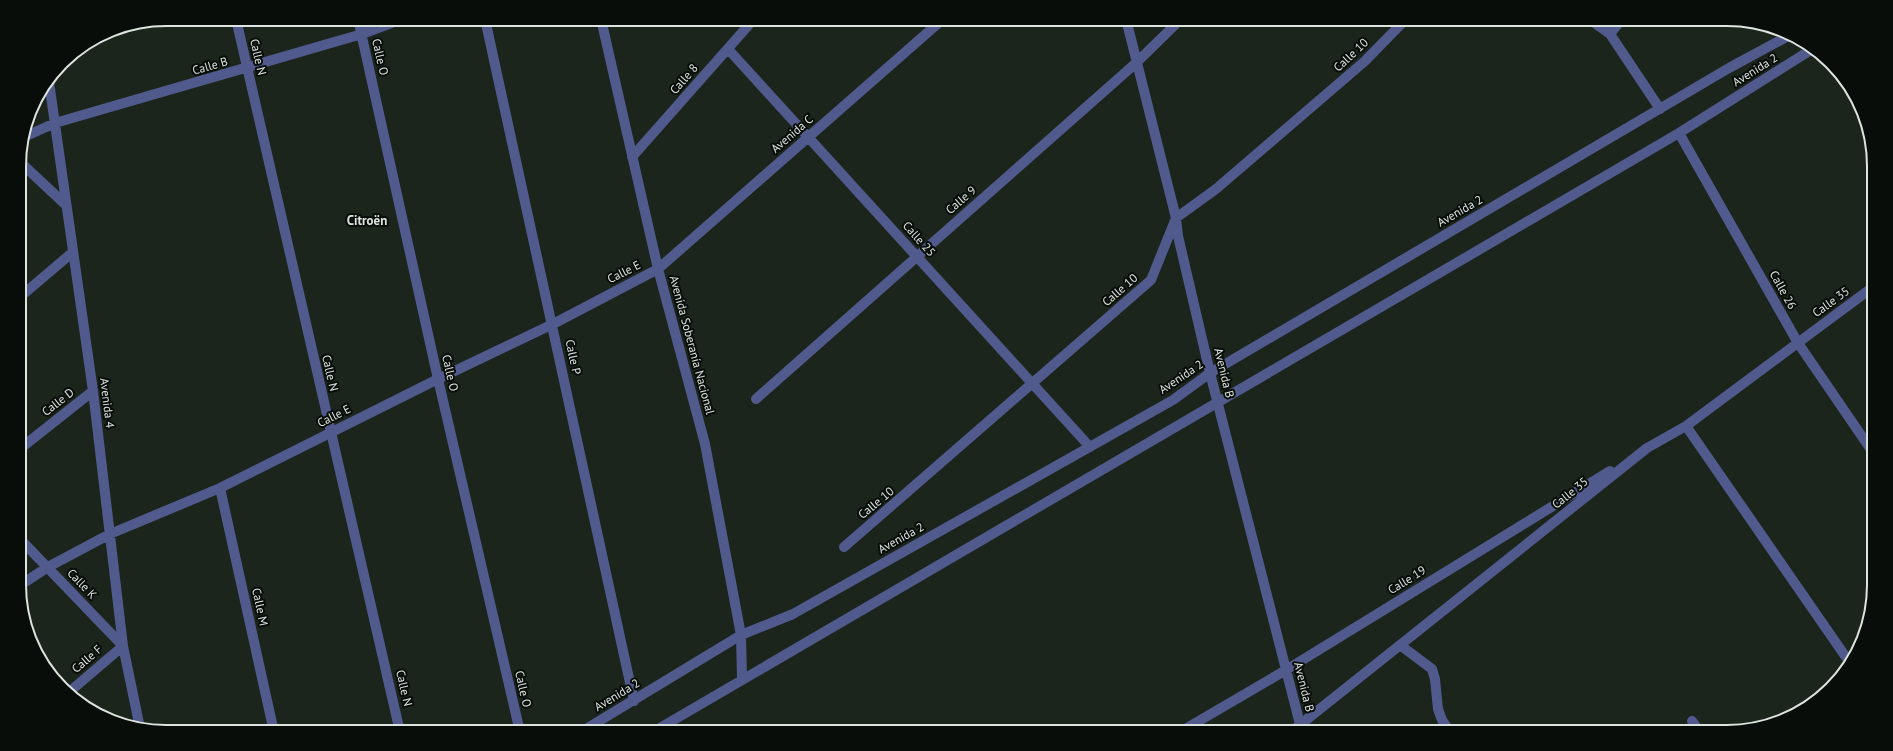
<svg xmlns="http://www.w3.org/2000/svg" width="1893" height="751" viewBox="0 0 1893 751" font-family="'PT Sans',sans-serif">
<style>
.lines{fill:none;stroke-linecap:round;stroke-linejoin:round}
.minor{stroke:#515a8d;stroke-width:10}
.labels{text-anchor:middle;stroke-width:4;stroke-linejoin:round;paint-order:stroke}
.street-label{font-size:12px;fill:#dde3de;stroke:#080d09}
.neighbourhood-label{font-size:13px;font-weight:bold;fill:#dde3de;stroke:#080d09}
.rim{fill:none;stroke:#dde3de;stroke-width:2}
</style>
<rect width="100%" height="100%" fill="#1b251c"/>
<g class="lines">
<!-- minor -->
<path class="minor" d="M236,19L400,732
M358,19L438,379L520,732
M485,19L634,701
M601,19L658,269L705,444L741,635L742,680
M1126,19L1176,218L1178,236L1210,373L1302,732
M1589,19L1610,34L1660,109
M1610,34L1622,19
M728,49L1090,447
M49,82L93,391L123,646L140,728
M1679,133L1798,343L1874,454
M24,137L55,123L362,34L402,19
M632,157L754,19
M19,161L66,205
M20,297L73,252
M756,399L1136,63L1181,19
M1686,426L1850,663
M21,448L93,391
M220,488L274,732
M21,540L123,646L68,693
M844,547L1151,280L1176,218L1216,189L1365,61L1406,19
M22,584L48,567L110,534L220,488L438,379L553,324L658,269L943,19
M1400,645L1432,669L1435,679L1438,709L1442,720L1450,732
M1692,721L1700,732
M581,732L741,635L793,614L1173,400L1210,373L1729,68L1790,35
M653,732L1679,133L1814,48
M1180,732L1286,670L1610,471
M1291,732L1647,448L1686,426L1873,287"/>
</g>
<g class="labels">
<!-- street labels -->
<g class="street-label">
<text transform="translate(1351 55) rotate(-43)" y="4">Calle 10</text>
<text transform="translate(258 57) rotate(77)" y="4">Calle N</text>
<text transform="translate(380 57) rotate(77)" y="4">Calle O</text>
<text transform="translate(210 66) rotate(-16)" y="4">Calle B</text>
<text transform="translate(1755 70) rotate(-32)" y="4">Avenida 2</text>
<text transform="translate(684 79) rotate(-49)" y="4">Calle 8</text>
<text transform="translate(792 134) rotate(-41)" y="4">Avenida C</text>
<text transform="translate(961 200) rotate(-41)" y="4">Calle 9</text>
<text transform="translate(1460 211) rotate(-30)" y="4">Avenida 2</text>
<text transform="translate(919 239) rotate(48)" y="4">Calle 25</text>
<text transform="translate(624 272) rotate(-27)" y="4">Calle E</text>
<text transform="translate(1120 290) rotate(-41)" y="4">Calle 10</text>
<text transform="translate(1783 290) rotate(61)" y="4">Calle 26</text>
<text transform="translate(1831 302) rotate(-36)" y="4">Calle 35</text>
<text transform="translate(692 345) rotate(75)" y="4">Avenida Soberanía Nacional</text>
<text transform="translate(573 357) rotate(78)" y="4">Calle P</text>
<text transform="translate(330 373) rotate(77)" y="4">Calle N</text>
<text transform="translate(450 373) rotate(77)" y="4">Calle O</text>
<text transform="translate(1224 373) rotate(76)" y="4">Avenida B</text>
<text transform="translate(1181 377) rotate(-34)" y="4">Avenida 2</text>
<text transform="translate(58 402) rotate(-38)" y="4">Calle D</text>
<text transform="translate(107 403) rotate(83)" y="4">Avenida 4</text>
<text transform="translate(334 416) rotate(-27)" y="4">Calle E</text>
<text transform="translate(1570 493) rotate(-39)" y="4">Calle 35</text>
<text transform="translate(876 503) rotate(-40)" y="4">Calle 10</text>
<text transform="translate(901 538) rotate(-29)" y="4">Avenida 2</text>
<text transform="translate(1407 580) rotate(-32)" y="4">Calle 19</text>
<text transform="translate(82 584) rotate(46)" y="4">Calle K</text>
<text transform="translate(260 607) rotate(78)" y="4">Calle M</text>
<text transform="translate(87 659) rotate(-41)" y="4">Calle F</text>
<text transform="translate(1304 687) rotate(76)" y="4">Avenida B</text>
<text transform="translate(404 688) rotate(77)" y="4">Calle N</text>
<text transform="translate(523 689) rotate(77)" y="4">Calle O</text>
<text transform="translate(617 695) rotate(-31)" y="4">Avenida 2</text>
</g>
<!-- neighbourhood labels -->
<g class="neighbourhood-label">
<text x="367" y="225">Citroën</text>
</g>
</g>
<!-- crop -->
<path d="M0 0H1893V751H0ZM166 26H1727A140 140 0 0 1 1867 166V585A140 140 0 0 1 1727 725H166A140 140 0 0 1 26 585V166A140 140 0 0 1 166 26Z" fill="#080d09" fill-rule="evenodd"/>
<path class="rim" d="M166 26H1727A140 140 0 0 1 1867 166V585A140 140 0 0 1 1727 725H166A140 140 0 0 1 26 585V166A140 140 0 0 1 166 26Z"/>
</svg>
